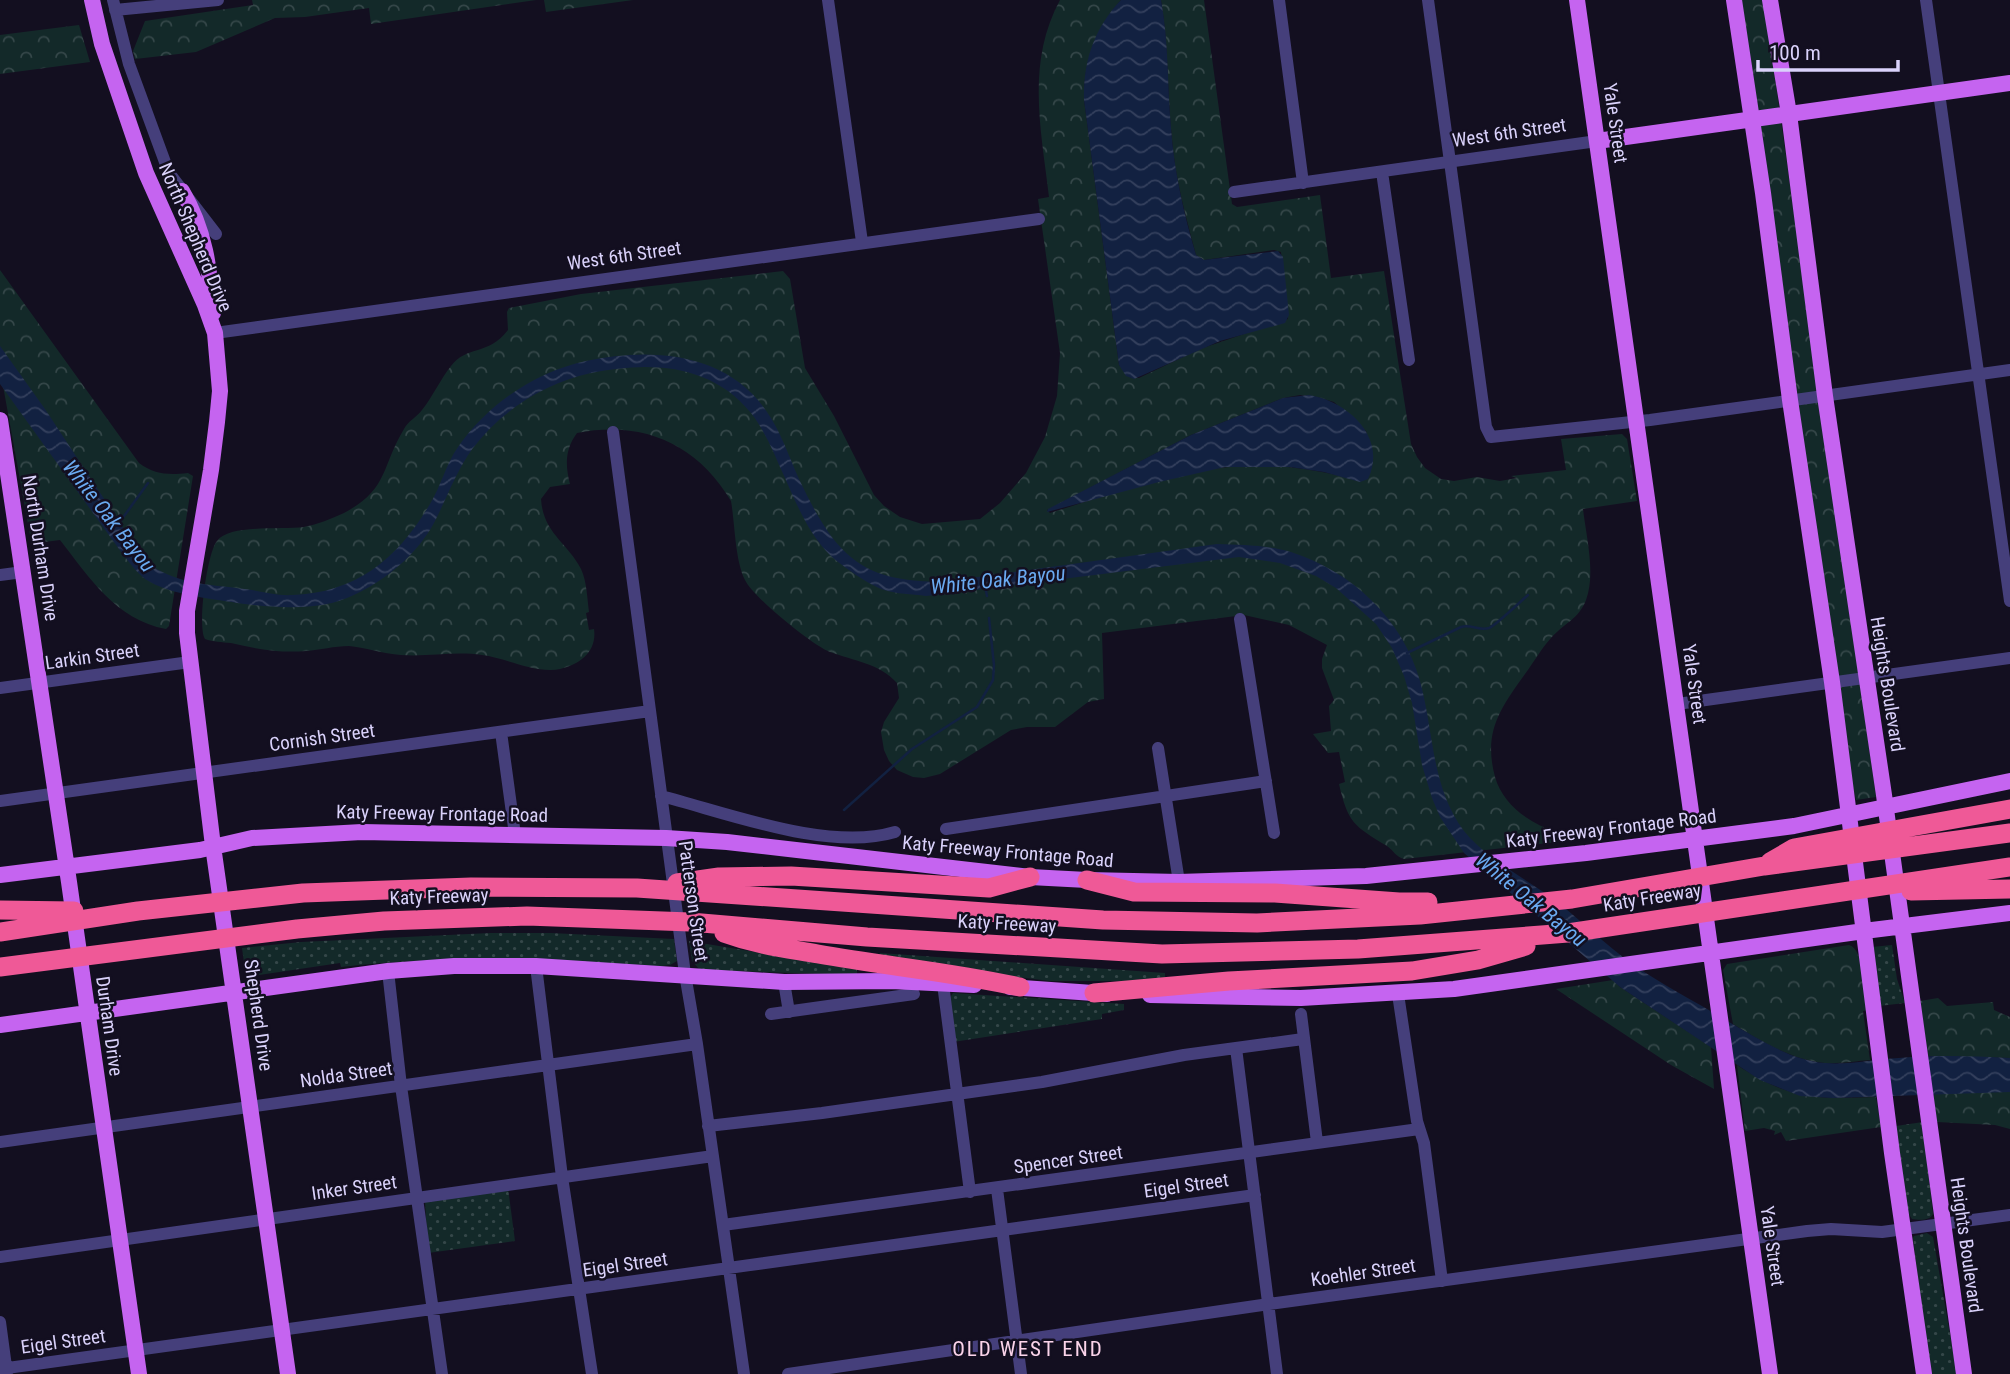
<svg xmlns="http://www.w3.org/2000/svg" width="2010" height="1374" viewBox="0 0 2010 1374" font-family="'Roboto Condensed',sans-serif">
<style>
.grass{fill:url(#grass-dots)}
.park{fill:url(#park-crowns);fill-rule:evenodd}
.water{fill:url(#water-waves)}
.lines{fill:none;stroke-linecap:round;stroke-linejoin:round}
.stream{stroke:#122141;stroke-width:2.5}
.minor{stroke:#453f7b;stroke-width:12}
.major{stroke:#c564f0;stroke-width:16}
.highway{stroke:#ef5997;stroke-width:19}
.labels{text-anchor:middle;stroke-width:5;stroke-linejoin:round;paint-order:stroke}
.street-label{font-size:19px;fill:#dad2fb;stroke:#130f20}
.water-label{font-size:21px;font-style:italic;fill:#6aaaf1;stroke:#130f20}
.neighbourhood-label{font-size:21px;letter-spacing:2px;fill:#fbd4ea;stroke:#130f20}
</style>
<defs>
<pattern id="grass-dots" width="8" height="8" patternUnits="userSpaceOnUse" patternTransform="scale(1.75)"><rect width="8" height="8" fill="#132929"/><path d="M2 2h.1M6 6h.1" fill="none" stroke="#354749" stroke-width="1.8" stroke-linecap="round"/></pattern>
<pattern id="park-crowns" width="20" height="18" patternUnits="userSpaceOnUse" patternTransform="scale(1.75)"><rect width="20" height="18" fill="#132929"/><path d="M2 6a3 3 0 1 1 6 0M12 15a3 3 0 1 1 6 0" fill="none" stroke="#354749"/></pattern>
<pattern id="water-waves" width="16" height="10" patternUnits="userSpaceOnUse" patternTransform="scale(1.75)"><rect width="16" height="10" fill="#122141"/><path d="M0 5q4-4 8 0t8 0" fill="none" stroke="#34405d"/></pattern>
</defs>
<rect width="100%" height="100%" fill="#130f20"/>
<!-- grass -->
<path class="grass" d="M490,933H551L674,939L677,961L670,965L654,967C549,961 445,954 341,967L340,963L246,977L242,948L301,942Z
M689,941L857,969V975L700,970L692,961Z
M1892,945L1897,979L1905,1003L1879,1006L1872,947Z
M880,953L1165,973V981H1050L879,959Z
M953,993L1124,1004V1010L1102,1014V1019L953,1042L949,999Z
M1923,1122L1933,1214C1930,1221 1919,1220 1912,1219L1908,1213L1896,1126Z
M508,1188L515,1241L428,1253L425,1201Z
M1927,1233L1933,1237L1957,1374H1930L1913,1238L1914,1236Z"/>
<!-- park -->
<path class="park" d="M252,0H536L371,24L369,8L305,17L275,18L196,52L135,59L133,51L145,21L253,5Z
M544,0H633L546,12Z
M1060,0H1121C1096,27 1083,63 1084,100L1119,365L1131,378H1139L1200,349L1288,319L1281,252L1274,250L1204,260L1196,255C1186,217 1175,178 1172,139C1167,93 1169,46 1161,0H1204L1232,204L1237,207L1320,195L1331,278L1384,271L1411,444L1417,457L1425,468L1441,479L1454,481L1477,477L1500,481L1517,478L1511,476L1566,470L1561,439L1622,434L1627,439L1637,501L1583,509C1586,536 1596,573 1586,600C1579,619 1563,624 1551,638C1541,649 1534,662 1525,674C1500,709 1483,732 1495,777C1503,805 1530,824 1557,832L1560,838L1558,842L1404,859C1396,857 1394,851 1387,846C1354,826 1348,823 1339,784L1345,782L1339,752L1328,753L1313,734L1331,731L1329,706L1334,700L1322,668V659L1327,645L1289,625L1244,615L1102,633L1104,699L1088,702L1055,727H1027L1011,730L940,774L924,778L913,777L897,770L889,761L884,750L881,732L884,722L899,698L897,683C879,663 854,661 830,652C812,645 753,597 745,580C735,560 735,524 731,501C697,444 643,420 577,433C565,449 565,465 570,484L550,487L541,499C543,533 567,542 581,569C587,582 587,598 589,612L586,613L589,630L594,629C597,651 581,664 560,669C537,674 506,658 482,655C455,651 428,657 401,655C383,654 364,647 349,646C334,646 320,650 306,651C280,653 256,649 231,643C222,642 213,642 205,639C197,627 207,553 217,541C229,524 282,530 304,527C318,524 331,519 344,513C389,489 381,467 404,429C408,421 417,417 422,410C433,396 440,380 451,366C467,345 488,356 508,330L507,312L509,308L581,294L783,271L790,279L805,368L834,416L874,495L884,506L900,517L922,524L980,519L1000,503L1026,473L1045,437L1057,396L1060,353L1038,199L1049,197C1041,129 1026,63 1060,0ZM1300,395L1317,397L1334,402L1366,431L1372,452L1341,476C1307,468 1274,464 1239,466C1180,470 1107,495 1050,513L1047,510L1191,435L1283,398Z
M1739,0H1764L1876,797L1856,800L1843,745Z
M79,25L90,62L0,74V35Z
M0,270L139,463C155,475 169,475 188,473L193,476L169,626L166,629C116,620 89,577 60,540L37,543L30,535L0,369Z
M1849,945C1865,950 1865,993 1868,1010L1863,1011L1870,1060C1856,1061 1839,1064 1825,1063C1791,1060 1761,1041 1733,1024L1723,970L1727,964Z
M1613,980L1620,987L1711,1047L1714,1089L1671,1065L1556,989Z
M1938,998L1947,1006L1993,1002L1994,1010L2010,1017V1058L1928,1056L1920,1001Z
M1737,1065C1790,1100 1815,1099 1876,1097L1881,1127L1786,1141L1781,1132L1774,1135L1775,1131L1764,1128L1745,1131Z
M2006,1091L2010,1092V1129L1995,1125L1937,1122L1933,1094Z"/>
<!-- water -->
<path class="water" d="M1121,0H1161C1169,43 1167,85 1171,128C1174,171 1184,214 1196,255L1204,260L1278,251L1283,257L1289,315L1285,323L1220,341L1134,379L1126,376L1119,365L1084,100C1083,62 1094,28 1121,0Z
M0,346L45,409L145,561C176,585 207,584 245,589C260,591 276,596 292,595C357,593 398,558 430,504C441,486 446,464 458,447C488,404 535,372 586,361C651,347 727,352 767,412C781,432 789,457 799,479C812,506 828,539 852,558C878,579 909,581 941,582L1217,544C1241,545 1267,545 1291,552C1351,571 1403,619 1420,681C1434,732 1431,787 1464,831C1483,856 1526,879 1552,898C1580,919 1605,945 1634,965C1664,986 1698,1003 1729,1022C1759,1039 1790,1060 1825,1063C1849,1065 1876,1059 1899,1058C1936,1055 1973,1056 2010,1058V1092L1833,1098L1800,1096L1760,1080L1620,987L1464,853L1440,817L1432,798L1422,765L1412,703L1404,676L1392,648L1376,624L1336,588L1316,576L1280,563L1239,557L926,596C912,594 896,594 884,590C869,585 842,566 831,556C809,535 797,505 785,478C775,456 766,432 751,413C711,363 648,361 591,373C545,383 502,410 473,448C456,471 447,498 434,523C414,560 372,592 332,603C301,610 268,607 237,603C208,598 170,595 145,579C137,573 130,563 124,556L0,384Z
M1309,395C1347,401 1388,437 1368,479L1360,482L1324,472L1290,467H1225L1159,482L1047,512L1048,509L1191,435L1283,398Z"/>
<g class="lines">
<!-- stream -->
<path class="stream" d="M119,523L148,483
M985,586L987,596
M1407,653L1461,627C1471,624 1479,631 1489,628C1495,626 1520,602 1528,595
M844,810L912,749L977,707L993,680L994,665L989,618"/>
<!-- minor -->
<path class="minor" d="M113,0L129,64L169,173L216,234
M828,0L862,242
M1279,0L1303,183
M1428,0L1486,427L1491,437L1650,420L2010,370
M1926,0L2010,601
M115,10L218,0
M1382,172L1409,360
M1234,192L1597,141
M215,333L1039,219
M613,432L685,974L697,1044L744,1374
M0,575L23,572
M1240,619L1274,833
M0,688L190,662
M1677,704L2010,658
M501,732L515,835
M1158,748L1179,882
M661,796C728,813 828,852 895,832
M0,801L650,711
M946,829L1266,781
M536,966L562,1177L592,1374
M388,971L401,1086L442,1374
M784,982L789,1012
M943,984L970,1192
M1398,994L1417,1121L1424,1143L1442,1281
M771,1014L914,994
M1301,1014L1317,1142
M1236,1048L1277,1374
M708,1126L822,1113L1042,1082L1184,1055L1303,1039
M0,1142L697,1044
M997,1189L1021,1374
M723,1225L1419,1129
M0,1257L713,1156
M0,1322L7,1374
M0,1369L1255,1195
M788,1374L1269,1304L1807,1231L1831,1229L1882,1232L2010,1215"/>
<!-- major -->
<path class="major" d="M92,0L102,44L146,173L205,305L215,333L220,391L217,422L211,470L187,611V633L213,846L288,1374
M1577,0L1770,1374
M1734,0L1763,193L1790,400L1832,682L1892,1153L1924,1374
M1770,0L1789,114L1825,396L1884,795L1964,1374
M1597,141L2010,83
M182,191C205,230 210,269 213,313
M0,420L69,882L139,1374
M0,875L200,850L252,838L362,832L666,838L727,842L1030,877L1087,880L1179,882L1366,876L1586,853L1794,826L2010,781
M1010,987L1107,994
M1150,995L1301,998L1454,989L1864,931L2010,913
M0,1025L388,971L454,966H536L784,982L891,981L974,985"/>
<!-- highway -->
<path class="highway" d="M1770,862L1794,848L2010,809
M1087,880L1134,892L1275,893L1399,902H1428
M677,883L719,877L791,876L989,888L1030,877
M1911,891L2010,889
M0,910L74,911
M0,932L138,911L303,893L471,887L637,888L1103,920L1257,923L1420,915L1572,899L1764,866L2010,833
M724,933C757,945 784,948 818,954C885,966 953,972 1020,987
M0,967L297,929L384,921L527,916L690,922L867,937L1162,954L1358,949L1568,933L2010,867
M1094,993L1229,981L1412,971L1478,960L1526,946"/>
</g>
<g class="labels">
<!-- street labels -->
<g class="street-label">
<text transform="translate(1616 123) rotate(82)" y="7">Yale Street</text>
<text transform="translate(1509 132) rotate(-8)" y="7">West 6th Street</text>
<text transform="translate(196 237) rotate(67)" y="7">North Shepherd Drive</text>
<text transform="translate(624 255) rotate(-8)" y="7">West 6th Street</text>
<text transform="translate(41 548) rotate(81)" y="7">North Durham Drive</text>
<text transform="translate(92 656) rotate(-8)" y="7">Larkin Street</text>
<text transform="translate(1695 684) rotate(82)" y="7">Yale Street</text>
<text transform="translate(1888 684) rotate(81)" y="7">Heights Boulevard</text>
<text transform="translate(322 737) rotate(-8)" y="7">Cornish Street</text>
<text transform="translate(442 813) rotate(1)" y="7">Katy Freeway Frontage Road</text>
<text transform="translate(1611 828) rotate(-7)" y="7">Katy Freeway Frontage Road</text>
<text transform="translate(1008 851) rotate(5)" y="7">Katy Freeway Frontage Road</text>
<text transform="translate(439 896) rotate(-2)" y="7">Katy Freeway</text>
<text transform="translate(1652 897) rotate(-9)" y="7">Katy Freeway</text>
<text transform="translate(694 901) rotate(82)" y="7">Patterson Street</text>
<text transform="translate(1007 923) rotate(3)" y="7">Katy Freeway</text>
<text transform="translate(259 1015) rotate(82)" y="7">Shepherd Drive</text>
<text transform="translate(110 1026) rotate(82)" y="7">Durham Drive</text>
<text transform="translate(346 1074) rotate(-8)" y="7">Nolda Street</text>
<text transform="translate(1068 1159) rotate(-8)" y="7">Spencer Street</text>
<text transform="translate(1186 1185) rotate(-8)" y="7">Eigel Street</text>
<text transform="translate(354 1187) rotate(-8)" y="7">Inker Street</text>
<text transform="translate(1967 1245) rotate(82)" y="7">Heights Boulevard</text>
<text transform="translate(1773 1246) rotate(82)" y="7">Yale Street</text>
<text transform="translate(625 1264) rotate(-8)" y="7">Eigel Street</text>
<text transform="translate(1363 1272) rotate(-8)" y="7">Koehler Street</text>
<text transform="translate(63 1341) rotate(-8)" y="7">Eigel Street</text>
</g>
<!-- water labels -->
<g class="water-label">
<text transform="translate(109 516) rotate(52)" y="7">White Oak Bayou</text>
<text transform="translate(998 580) rotate(-6)" y="7">White Oak Bayou</text>
<text transform="translate(1531 900) rotate(39)" y="7">White Oak Bayou</text>
</g>
<!-- neighbourhood labels -->
<g class="neighbourhood-label">
<text x="1028" y="1356">OLD WEST END</text>
</g>
</g>
<!-- scale -->
<path d="M1758 60v10h140v-10" fill="none" stroke="#dad2fb" stroke-width="3.5"/>
<text x="1769" y="60" font-size="21" fill="#dad2fb" stroke="#130f20" stroke-width="5" paint-order="stroke">100 m</text>
</svg>
